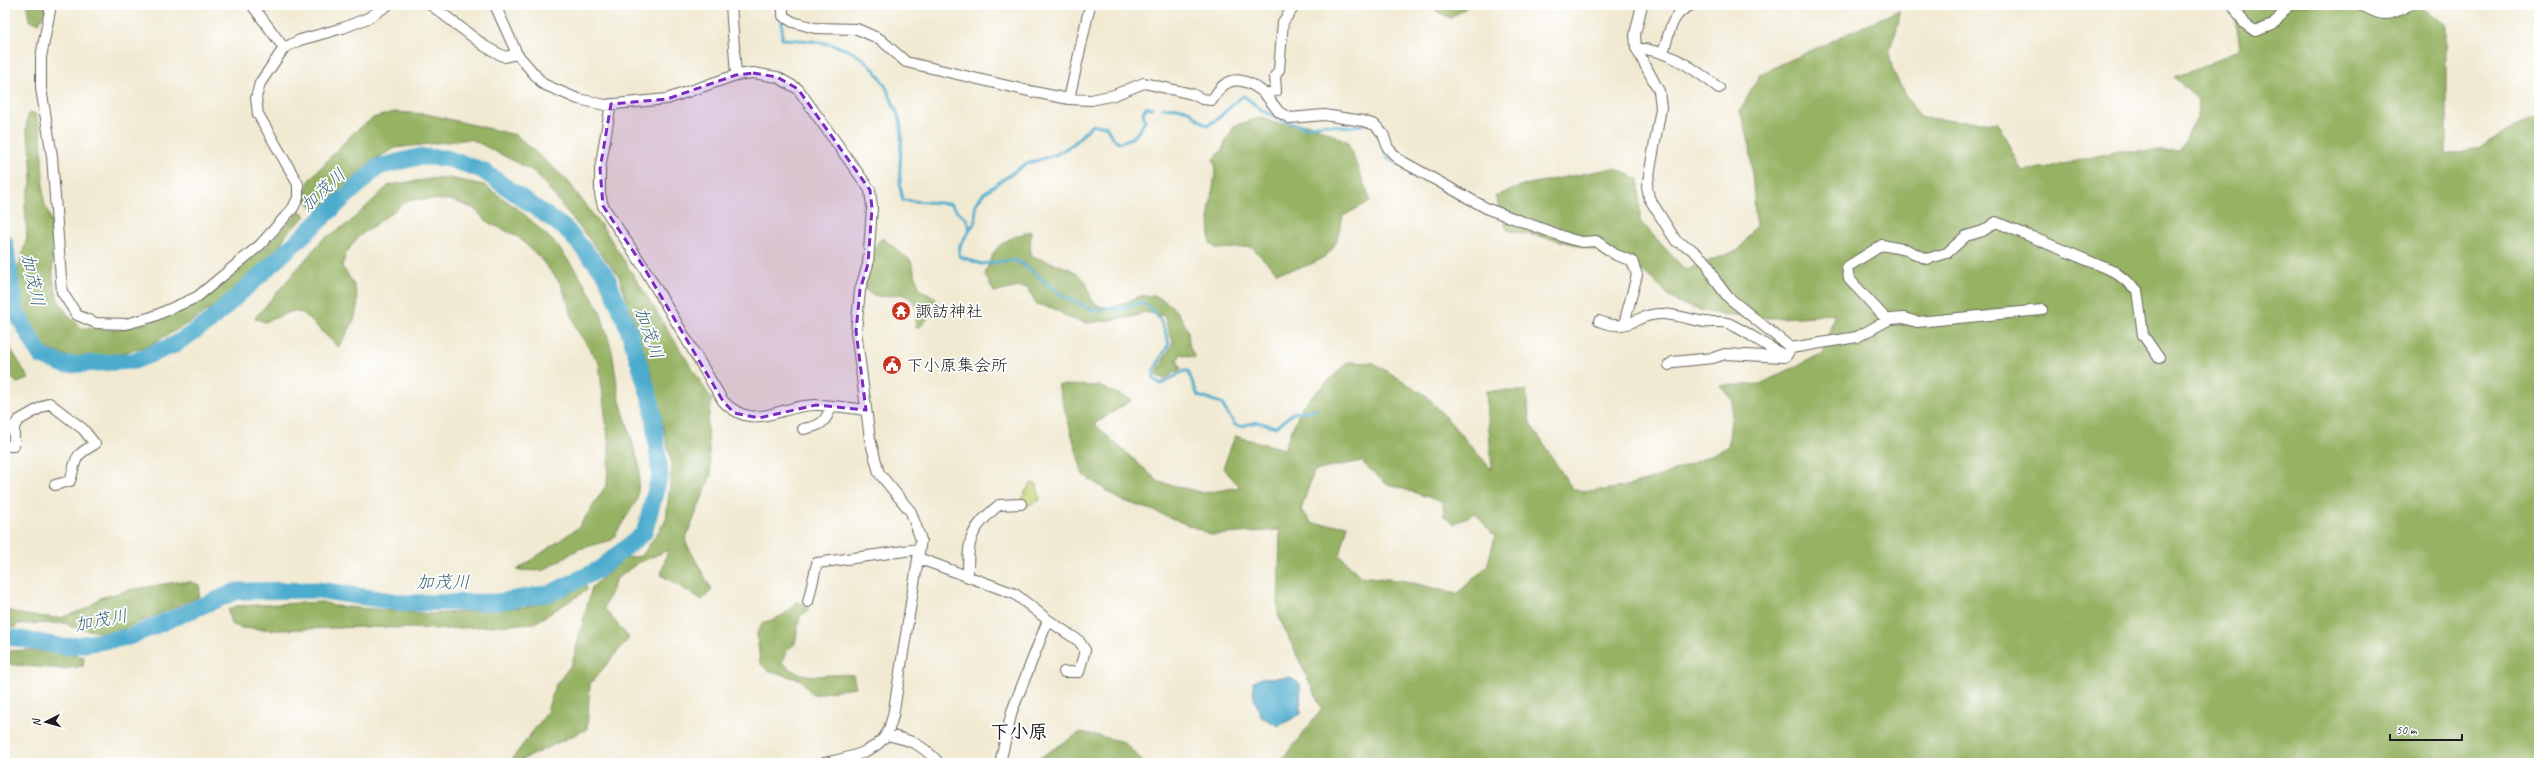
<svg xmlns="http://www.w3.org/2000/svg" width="2544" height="768" viewBox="0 0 2544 768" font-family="Caveat,'Klee One',sans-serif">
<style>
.green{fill:#bed072;stroke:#6d7647}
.forest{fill:#96b264;stroke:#596740;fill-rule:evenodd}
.water{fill:#4eaccd;stroke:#356474}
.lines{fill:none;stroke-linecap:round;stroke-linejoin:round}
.stream{stroke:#4eaccd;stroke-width:3}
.river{stroke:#4eaccd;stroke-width:17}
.minor-casing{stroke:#67645c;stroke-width:12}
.minor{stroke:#fff;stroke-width:10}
.marked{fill:#7b2cbf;fill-opacity:0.2;stroke:#7b2cbf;stroke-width:3;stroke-dasharray:8 5;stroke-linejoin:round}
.labels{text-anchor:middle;stroke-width:3.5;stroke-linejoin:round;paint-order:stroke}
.poi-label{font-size:17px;fill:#1c1c1c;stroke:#fff;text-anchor:start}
.water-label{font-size:18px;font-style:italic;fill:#356474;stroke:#fff}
.quarter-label{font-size:19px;font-weight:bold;fill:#1c1c1c;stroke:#fff}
</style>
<rect width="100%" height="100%" fill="#fff"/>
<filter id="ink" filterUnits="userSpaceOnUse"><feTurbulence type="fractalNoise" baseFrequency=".025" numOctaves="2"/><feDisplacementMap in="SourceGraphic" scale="8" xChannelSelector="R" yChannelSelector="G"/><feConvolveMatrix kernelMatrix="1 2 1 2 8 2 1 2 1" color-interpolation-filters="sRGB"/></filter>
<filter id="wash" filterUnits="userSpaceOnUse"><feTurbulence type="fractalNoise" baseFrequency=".012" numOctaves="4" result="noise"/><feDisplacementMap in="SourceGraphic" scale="16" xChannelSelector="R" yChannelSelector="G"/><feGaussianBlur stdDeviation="0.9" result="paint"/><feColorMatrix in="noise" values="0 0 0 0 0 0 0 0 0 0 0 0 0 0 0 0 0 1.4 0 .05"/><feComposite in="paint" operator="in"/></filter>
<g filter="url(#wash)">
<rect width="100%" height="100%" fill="#f1ead3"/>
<!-- green -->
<path class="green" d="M1031,483L1037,484L1040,500L1025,507L1022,497Z"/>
<!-- forest -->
<path class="forest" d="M27,5H43L46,10L39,23L29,21Z
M1435,5H1466V8L1451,18L1436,11Z
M2234,5H2419L2446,26V155L2478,148L2539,114V763H1280L1322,709L1278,615L1280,530L1212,535L1152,510L1121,500L1083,475L1058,385L1099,386L1132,400L1094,424L1159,482L1204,493L1240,487L1223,468L1235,436L1284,449L1302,406L1348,362L1374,363L1427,396L1492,470L1486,391H1526L1530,423L1573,490C1627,495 1680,469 1728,447L1733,401L1720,386L1760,384L1823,353L1835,313C1792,320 1718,322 1678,302C1663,293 1652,276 1636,267C1596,246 1551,239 1507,230L1495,196L1529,184L1614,168L1639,179L1640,221L1685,270L1739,250L1756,226L1750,145L1740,111L1760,74L1899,10C1900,29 1894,32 1890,49C1886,68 1910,102 1921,118L1998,123L2022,171L2056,166L2117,151H2180L2197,117L2198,101L2174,77L2200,68L2240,49ZM1361,461L1385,483L1443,502L1444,516L1454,524L1475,513L1495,537L1487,566L1457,594L1405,581L1360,576L1340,555L1348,525L1313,524L1301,510L1314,471Z
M394,112L427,114L516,135L567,180L606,232L712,400L707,424L711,475L685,541L712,590L702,600L661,575L668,550L638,563L616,579L604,608L629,638L590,684L587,729L515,763H509L546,714L555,686L572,664L592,587L625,558L642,556L666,520L672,466L652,377L619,276L535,172L471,139L395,148L367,164L348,189L328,204L311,207L304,196L310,179L353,133L373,118Z
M35,113L41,132L44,202L51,220L53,279L58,300L68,315L82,328L117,330L146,323L199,299L262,250L300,211L306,216L287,233L272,258L237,290L192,321L148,346L112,356L72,358L41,346L23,316L16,276L27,238L25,205L32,179L30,146L26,129L28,114Z
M1262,117L1277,124H1309L1347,141L1371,201L1343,216C1340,225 1339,238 1334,246C1324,264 1294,270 1276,272L1252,247L1217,249L1210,243L1209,213L1216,168L1213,160L1221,151L1234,126Z
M444,177L484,185L523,213L557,245L581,278L600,311L612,351L619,397L640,468L637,500L612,540L579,549L542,571L517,570L579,527L607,484L609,448L599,363L577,330L561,284L539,257L517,236L489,223L473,208L450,200L410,199L358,237L346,253L342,267C367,297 359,317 338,347L303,313L293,311L265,322L255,318L322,240L349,223L389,185Z
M1031,231L1030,255C1046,263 1073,265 1085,281C1091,291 1088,304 1103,307C1116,309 1127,301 1138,297C1161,289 1181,312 1188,332C1189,337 1188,343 1190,347C1192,352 1194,354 1195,358L1181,354L1177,360L1181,369L1164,379L1157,376L1158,369L1173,343L1164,316L1144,312L1133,317L1087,323L1069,318L1053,308L1036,304L1028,288C1015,285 1008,291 994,292L985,275C995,243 1000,242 1031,231Z
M882,238L911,261L920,290L936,298L934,312L920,327H915L918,310L910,298L901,294C887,295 878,301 864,289L877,243Z
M5,339L29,379L17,383L5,372Z
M176,582H191L200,585L199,597L111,634L71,627L66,623L17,624L15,628L8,626L5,619L7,610L24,615L60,618L86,609L100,598L129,590Z
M585,583L587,590L535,623L447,629L362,627L278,630L242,628L231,624L228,610L236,606L322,602L335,606L432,614L525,607L541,603Z
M800,602L809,610L800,616L795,644L788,649L782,662C801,684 827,672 853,675L856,687L813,695L801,680L767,670L760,663L757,633L763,622C775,621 789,613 795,603Z
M33,650L63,652L84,657L83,666L61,669L5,664V651Z
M1081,732L1124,742L1144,763H1031Z"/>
<!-- water -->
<path class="water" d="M1290,677L1300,684L1301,714L1279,726L1261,717L1254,698L1253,682L1261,678Z"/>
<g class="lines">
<!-- stream -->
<path class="stream" d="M782,18V39C833,41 872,47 892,101C895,109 901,119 901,127C903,152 896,176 903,200L950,204L967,220L970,230L960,245L959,256L981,264L1013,260L1023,264L1063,296L1093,310L1125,308L1141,302C1159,312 1164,325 1169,344L1154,370V379L1161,384L1184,371H1188L1198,396L1221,403L1235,425L1241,426L1257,422L1276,427L1293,413L1317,409
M1163,108C1172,108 1182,106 1189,111C1197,116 1199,122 1208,125C1223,118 1229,104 1244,96L1263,111L1282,120L1305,127L1325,124L1347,127L1362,125
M1385,150L1387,158L1396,163
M1439,187L1485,213
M970,230L976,220L975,205L984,193L1024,165L1057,154L1073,144L1092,125L1106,126L1112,137L1118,142C1134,140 1138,134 1145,121L1143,113L1146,107L1152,108"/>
<!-- river -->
<path class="river" d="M5,243L16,312L41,356L65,365L134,361L174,345L209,322L378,167L418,157L446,158L482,170L566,229L606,275L628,328L652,405L660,475L644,533L598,570L551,593L497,602L404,603L318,590L237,591L129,637L64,647L5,636"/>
</g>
</g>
<g filter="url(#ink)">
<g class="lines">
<defs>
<path id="minor" d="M51,5L41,57V88L52,156L62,292L77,315L96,323L126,324L152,317L197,297L260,245L293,208L298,198V184L258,114L256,98L260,83L284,48L300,40L343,28L368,18L388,5
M252,5L284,48
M431,5L486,47L505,57L517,54
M495,5L517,54L543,84L578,99L605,105L667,99L736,75L753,73L777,77L798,89L870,190L872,208L868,264L860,290L856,331L870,439L879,473L911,512L921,540L893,716C891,721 890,728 887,733C877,753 843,759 824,763
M731,5L736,75
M783,5V16L793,22L815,28L857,29L880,39L906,62L1029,91L1069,99L1091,100L1114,95L1144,83L1192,94L1202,99L1212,100C1216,95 1219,88 1224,85C1237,74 1255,85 1265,94L1276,91L1275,76L1279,70L1283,22L1295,5
M1642,5L1635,34L1636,48C1669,50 1693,68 1719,88
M2233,5L2245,24L2255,31L2273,25L2289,5
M2361,5C2384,17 2387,17 2409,5
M1636,48L1659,91L1661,108L1647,187L1649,198L1676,241L1690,248L1707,263L1715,280L1728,297L1791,348
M1663,53C1669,34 1671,12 1692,5
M1265,94L1279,112L1290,118L1324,115L1363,121L1375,125L1383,134L1388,148L1398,159L1488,209L1570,239L1582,242L1596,241L1616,255L1632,261L1637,275L1624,324
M1069,99L1090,5
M611,104L600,169V194L603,206L643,266L723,401C755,434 780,404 817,405C833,405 850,408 866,410
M1887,320L1849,279L1847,267L1882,245L1907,250L1927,259L1947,253L1966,236L1983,231L1996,222L2115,272L2137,290L2143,335L2159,358
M1599,321C1632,334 1634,313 1663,314C1678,315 1691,320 1705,322C1713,323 1723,320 1730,324C1750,333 1766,347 1786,356L1791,348L1857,337L1890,319L1904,318L1917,322L2042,310
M1669,365L1673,362L1713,358L1725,354L1784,357
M803,429C820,426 826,423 831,406
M5,446H14V426L19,420L49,403L83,429L95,444C71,458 78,457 70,481L55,485
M918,558L1015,594L1048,620L1012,711L1000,763
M968,577C968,539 969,530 999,505L1021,504
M808,602L817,563L919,549
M1048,620L1079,641L1085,650L1079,672H1064
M887,735C912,740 921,744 939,763"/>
</defs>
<!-- minor casing -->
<use href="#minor" class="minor-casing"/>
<!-- minor -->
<use href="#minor" class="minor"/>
</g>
</g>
<!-- marked area -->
<path class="marked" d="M753,73L777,77L798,89L870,190L872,208L868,264L860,290L856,331L866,410L816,405L759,418L734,413L723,401L643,266L603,206L600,169L611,104L667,99L736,75Z"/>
<!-- icons -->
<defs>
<symbol id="temple-disc" viewBox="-11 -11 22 22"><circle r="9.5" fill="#c8321e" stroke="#fff"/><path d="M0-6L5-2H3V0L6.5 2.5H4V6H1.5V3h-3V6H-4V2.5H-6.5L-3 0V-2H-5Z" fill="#fff"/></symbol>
<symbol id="civic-disc" viewBox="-11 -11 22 22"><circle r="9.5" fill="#c8321e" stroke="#fff"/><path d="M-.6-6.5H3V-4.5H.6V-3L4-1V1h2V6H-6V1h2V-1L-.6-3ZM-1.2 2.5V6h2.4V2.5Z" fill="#fff"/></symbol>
</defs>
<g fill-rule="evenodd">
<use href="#temple-disc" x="890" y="300" width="22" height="22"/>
<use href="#civic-disc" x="881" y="354" width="22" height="22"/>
</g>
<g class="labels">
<!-- poi labels -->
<g class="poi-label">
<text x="915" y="317">諏訪神社</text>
<text x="906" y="371">下小原集会所</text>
</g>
<!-- water labels -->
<g class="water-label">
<text transform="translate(323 190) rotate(-43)" y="6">加茂川</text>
<text transform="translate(33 280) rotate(78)" y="6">加茂川</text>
<text transform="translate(649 333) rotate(71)" y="6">加茂川</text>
<text x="443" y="588">加茂川</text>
<text transform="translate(101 620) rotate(-11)" y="6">加茂川</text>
</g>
<!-- quarter labels -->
<g class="quarter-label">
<text x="1019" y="738">下小原</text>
</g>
</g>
<!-- margin -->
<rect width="2544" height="768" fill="none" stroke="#fff" stroke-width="20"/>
<!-- north arrow -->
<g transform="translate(46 722) rotate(264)" stroke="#ffffff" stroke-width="3" paint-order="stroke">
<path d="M0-3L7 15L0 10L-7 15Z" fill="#1c1c1c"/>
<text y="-6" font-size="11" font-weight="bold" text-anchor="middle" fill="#1c1c1c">N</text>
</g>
<!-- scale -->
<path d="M2390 734v6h72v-6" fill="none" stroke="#1c1c1c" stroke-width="2"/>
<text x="2396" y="734" font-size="12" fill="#1c1c1c" stroke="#ffffff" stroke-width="3" paint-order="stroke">50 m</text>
</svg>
